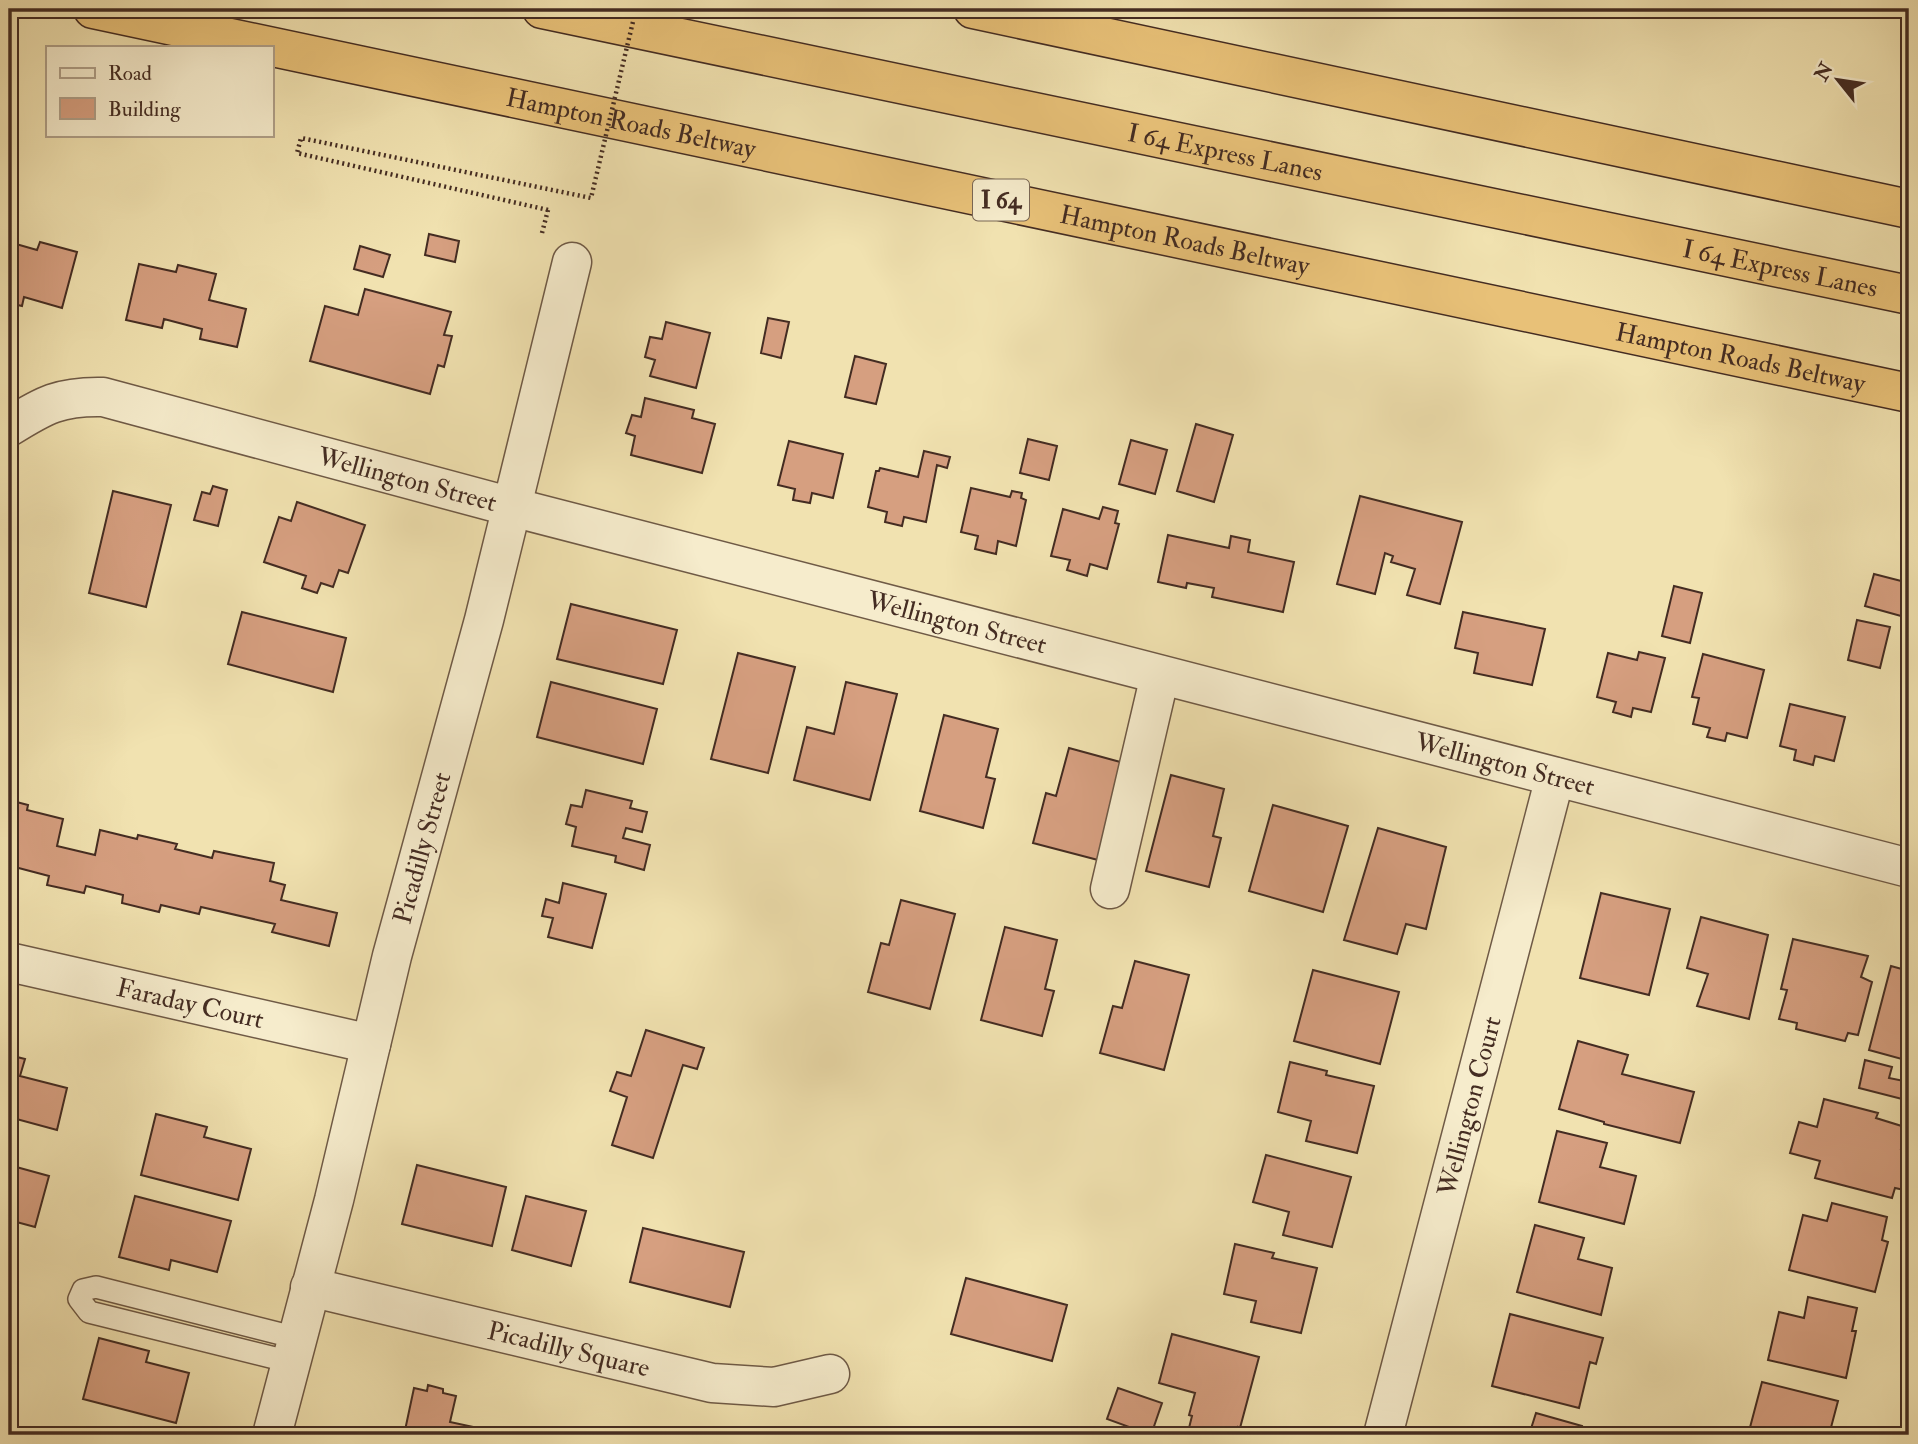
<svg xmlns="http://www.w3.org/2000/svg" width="1918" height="1444" viewBox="0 0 1918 1444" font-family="'IM FELL Double Pica',serif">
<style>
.building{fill:#d69f80;stroke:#442c22;stroke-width:2}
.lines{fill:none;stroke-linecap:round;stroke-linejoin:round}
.service-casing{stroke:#6f5a46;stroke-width:24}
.minor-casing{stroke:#6f5a46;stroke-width:41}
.motorway-casing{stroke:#442c22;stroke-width:41}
.path{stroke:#442c22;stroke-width:4.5;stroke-dasharray:2 3.5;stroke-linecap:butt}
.service{stroke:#f6eccc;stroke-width:21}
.minor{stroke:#f6eccc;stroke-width:38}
.motorway{stroke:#e8c178;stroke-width:38}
.path-bridge{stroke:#442c22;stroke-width:4.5;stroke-dasharray:2 3.5;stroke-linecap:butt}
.labels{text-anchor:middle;stroke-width:6;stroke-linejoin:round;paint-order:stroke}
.shield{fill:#f6eccc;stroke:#796655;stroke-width:2}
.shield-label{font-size:24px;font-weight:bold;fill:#442c22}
.street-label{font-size:26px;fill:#442c22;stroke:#f6eccc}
</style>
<rect width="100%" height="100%" fill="#f1e2b0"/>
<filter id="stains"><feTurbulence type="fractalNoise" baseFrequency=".00286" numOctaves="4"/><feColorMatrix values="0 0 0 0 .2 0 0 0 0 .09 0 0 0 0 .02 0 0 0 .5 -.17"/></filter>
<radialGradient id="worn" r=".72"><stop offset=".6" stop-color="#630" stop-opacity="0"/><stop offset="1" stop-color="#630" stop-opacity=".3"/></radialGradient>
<!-- building -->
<path class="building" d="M429,234L459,241L455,262L425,255Z
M9,242L37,250L40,242L77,252L62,308L24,297L22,306L9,303Z
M360,246L390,255L383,277L354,269Z
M139,264L176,272L178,265L216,274L209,300L246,309L237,347L200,339L202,329L164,319L162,328L126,320Z
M365,289L451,312L444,335L452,336L444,367L438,365L430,394L310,361L325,306L358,315Z
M768,318L789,322L781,358L761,353Z
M666,322L710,333L696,388L650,376L655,360L645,357L650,337L662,339Z
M855,356L886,364L876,404L845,397Z
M645,398L694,410L692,418L715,424L702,473L631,455L635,436L626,433L632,415L641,417Z
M1196,424L1233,435L1214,502L1177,491Z
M1028,439L1057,446L1049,480L1020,473Z
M1131,440L1167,450L1155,494L1119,484Z
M789,441L843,454L833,498L812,493L810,503L793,500L795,489L778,485Z
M924,451L950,457L947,468L937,465L926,522L904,517L902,526L885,522L887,512L868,507L876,471H879L880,468L918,477Z
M213,486L227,490L218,526L194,520L202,492L210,494Z
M971,488L1010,497L1012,491L1022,493L1021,498L1026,500L1016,546L998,541L996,554L975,549L978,536L961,532Z
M113,491L171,505L146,607L89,593Z
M1360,496L1462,522L1440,604L1407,595L1415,569L1391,562L1393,556L1385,553L1375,594L1337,584Z
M297,502L365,525L348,573L339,570L333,587L321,583L317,593L302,588L306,576L264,562L279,517L291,521Z
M1103,507L1118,511L1115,523L1119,524L1107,569L1090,564L1087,576L1067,570L1070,560L1051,556L1063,509L1099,519Z
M1168,535L1229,548L1231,536L1250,540L1248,552L1294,562L1283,612L1212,597L1214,588L1187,583L1186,588L1158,582Z
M1874,574L1909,583L1901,616L1865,606Z
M1674,586L1702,593L1690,643L1662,636Z
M571,604L677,630L663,684L557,659Z
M242,612L346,638L333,692L228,664Z
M1463,612L1545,629L1532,685L1474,673L1478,653L1455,648Z
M1857,620L1890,627L1880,668L1848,660Z
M1639,652L1665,658L1651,712L1633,708L1631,717L1613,712L1616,702L1597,697L1608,653L1637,660Z
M738,653L795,667L768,773L711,759Z
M1703,654L1764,670L1747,738L1727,733L1725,741L1707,737L1710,728L1693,724L1699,698L1692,697Z
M551,682L657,709L643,764L537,737Z
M846,682L897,694L870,800L794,780L807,727L834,734Z
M1790,704L1845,717L1834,761L1815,756L1813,765L1794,760L1796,750L1780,746Z
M944,715L998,729L986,777L995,779L983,828L920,811Z
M1069,748L1124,763L1098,860L1033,843L1046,793L1056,796Z
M1171,775L1224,789L1213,836L1221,838L1209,887L1146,871Z
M586,790L632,801L630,808L647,812L642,832L626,828L623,838L650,845L644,870L615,862L616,856L572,846L576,827L566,824L571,805L582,807Z
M9,800L28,805L27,810L63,819L57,846L95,855L100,830L137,839L138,835L177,844L175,849L212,858L214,851L274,863L270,881L285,885L281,900L337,913L329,946L272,932L275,924L201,907L199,914L161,905L159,912L122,903L123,895L86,886L84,893L47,885L49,876L11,866L9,873Z
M1273,805L1348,826L1323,912L1249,891Z
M1378,828L1446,847L1426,929L1406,924L1397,954L1344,940Z
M563,883L606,894L592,948L548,937L553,918L542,916L546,899L559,903Z
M1601,893L1670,909L1649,995L1580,978Z
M901,900L955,914L930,1009L868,992L881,943L889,945Z
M1701,917L1768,935L1749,1019L1697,1006L1708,974L1687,968Z
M1005,927L1057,940L1045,989L1054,991L1042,1036L981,1020Z
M1793,939L1868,956L1861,977L1872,982L1858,1035L1848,1033L1845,1041L1796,1029L1797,1023L1779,1019L1787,990L1781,989Z
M1135,961L1189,975L1164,1070L1100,1053L1113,1006L1122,1008Z
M1891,966L1909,971V1061L1869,1050Z
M1313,970L1399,992L1380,1064L1294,1041Z
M646,1030L704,1048L697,1069L683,1065L653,1158L612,1145L627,1097L610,1091L617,1072L631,1076Z
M1578,1041L1628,1055L1622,1074L1694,1092L1680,1143L1604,1124V1122L1559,1109Z
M9,1055L25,1059L20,1076L67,1088L57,1130L9,1117Z
M1865,1060L1892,1067L1889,1078L1909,1082L1906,1100L1859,1088Z
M1290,1062L1327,1071L1326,1075L1374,1086L1357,1153L1306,1141L1311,1121L1278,1112Z
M1824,1099L1878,1113L1876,1118L1908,1128L1901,1149L1905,1150L1902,1161L1909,1163L1904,1190L1895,1188L1892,1198L1815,1178L1820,1161L1790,1153L1799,1122L1817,1127Z
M156,1114L207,1127L204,1137L251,1149L238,1200L141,1175Z
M1557,1131L1607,1143L1600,1167L1636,1176L1624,1224L1539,1202Z
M1266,1155L1351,1177L1332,1247L1283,1235L1289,1212L1253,1202Z
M9,1165L49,1176L35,1227L9,1220Z
M417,1165L506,1187L492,1246L402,1224Z
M135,1196L231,1221L217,1272L171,1260L169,1270L119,1257Z
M526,1196L586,1211L571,1266L512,1250Z
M1832,1203L1887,1217L1882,1240L1888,1242L1875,1292L1789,1270L1803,1215L1827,1221Z
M1535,1225L1584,1238L1578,1259L1612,1268L1601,1315L1517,1292Z
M643,1228L744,1252L730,1307L630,1282Z
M1235,1244L1274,1253L1272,1258L1317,1268L1301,1333L1251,1322L1256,1301L1224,1294Z
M966,1278L1067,1305L1052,1361L951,1334Z
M1808,1297L1857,1308L1852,1331H1856L1846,1378L1768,1360L1779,1312L1804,1318Z
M1510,1314L1603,1338L1596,1364L1590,1362L1579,1408L1492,1386Z
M1172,1334L1259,1357L1240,1428L1238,1427L1236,1435H1199L1188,1432L1192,1416L1189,1415L1195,1393L1159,1383Z
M99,1338L149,1351L146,1362L189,1373L176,1423L83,1399Z
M1762,1382L1838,1401L1829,1435H1748Z
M428,1385L443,1389V1393L456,1396L450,1422L478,1428L476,1435H404L414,1388L427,1391Z
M1118,1388L1162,1403L1151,1435L1107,1419Z
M1536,1413L1582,1426L1580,1435H1529Z"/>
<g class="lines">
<defs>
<path id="service" d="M291,1362L89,1312L79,1299L83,1290L96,1287L297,1338"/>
<g id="minor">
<path id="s1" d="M9,427C44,405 60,396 103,397L512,507L1909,868"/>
<path d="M1110,889L1160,675"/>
<path id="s2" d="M9,962L371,1044"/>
<path id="s3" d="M310,1287L712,1383L774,1387L830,1374"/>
<path id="s4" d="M272,1435L334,1200L392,956L484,620L572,262"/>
<path id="s5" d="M1383,1435L1555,777"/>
</g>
<g id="motorway">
<path id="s6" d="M93,9L1909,393"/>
<path id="s7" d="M542,9L1909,295"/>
<path d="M973,9L1909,209"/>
</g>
</defs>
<!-- service casing -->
<use href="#service" class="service-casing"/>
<!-- minor casing -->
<use href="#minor" class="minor-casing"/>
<!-- motorway casing -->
<use href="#motorway" class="motorway-casing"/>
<!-- path -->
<path class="path" d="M542,233L548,210"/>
<!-- service -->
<use href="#service" class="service"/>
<!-- minor -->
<use href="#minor" class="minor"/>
<!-- motorway -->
<use href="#motorway" class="motorway"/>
<!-- path-bridge -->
<path class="path-bridge" d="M548,210L297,153L301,138L591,198L636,9"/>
</g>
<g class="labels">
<!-- shield labels -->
<rect class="shield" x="973" y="179.5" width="56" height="41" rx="5"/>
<g class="shield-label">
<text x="1001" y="208">I 64</text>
</g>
<!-- street labels -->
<g class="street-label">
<text dy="9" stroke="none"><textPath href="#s6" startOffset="550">Hampton Roads Beltway</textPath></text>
<text dy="9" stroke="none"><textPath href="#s7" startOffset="698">I 64 Express Lanes</textPath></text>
<text dy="9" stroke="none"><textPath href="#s6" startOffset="1116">Hampton Roads Beltway</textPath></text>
<text dy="9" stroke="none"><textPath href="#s7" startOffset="1265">I 64 Express Lanes</textPath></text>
<text dy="9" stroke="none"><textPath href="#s6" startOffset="1684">Hampton Roads Beltway</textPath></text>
<text dy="9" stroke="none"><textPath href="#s1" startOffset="416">Wellington Street</textPath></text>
<text dy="9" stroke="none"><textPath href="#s1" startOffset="984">Wellington Street</textPath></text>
<text dy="9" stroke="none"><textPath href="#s1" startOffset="1550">Wellington Street</textPath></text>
<text dy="9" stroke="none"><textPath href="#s4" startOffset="606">Picadilly Street</textPath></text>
<text dy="9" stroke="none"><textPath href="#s2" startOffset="186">Faraday Court</textPath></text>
<text dy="9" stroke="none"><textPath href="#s5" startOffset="340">Wellington Court</textPath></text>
<text dy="9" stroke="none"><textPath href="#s3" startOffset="266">Picadilly Square</textPath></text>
</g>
</g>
<!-- margin -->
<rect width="1918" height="1444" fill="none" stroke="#f1e2b0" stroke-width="35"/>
<rect x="10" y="10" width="1897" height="1423" fill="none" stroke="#442c22" stroke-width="3.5"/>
<rect x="18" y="18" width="1883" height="1409" fill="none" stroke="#442c22" stroke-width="2"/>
<!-- legend -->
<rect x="46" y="46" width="228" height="91" fill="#f6eccc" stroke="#af9f88" stroke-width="2"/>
<rect x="60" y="68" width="35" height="10" fill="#f6eccc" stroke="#af9f88" stroke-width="2"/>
<text x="108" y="80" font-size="21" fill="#442c22">Road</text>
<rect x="60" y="98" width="35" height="21" fill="#d69f80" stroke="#af9f88" stroke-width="2"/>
<text x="108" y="116" font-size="21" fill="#442c22">Building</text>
<!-- north arrow -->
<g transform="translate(1838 80) rotate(300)" stroke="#f6eccc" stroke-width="5" paint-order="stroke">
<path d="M0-5L12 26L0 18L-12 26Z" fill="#442c22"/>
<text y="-10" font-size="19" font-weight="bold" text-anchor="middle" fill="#442c22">N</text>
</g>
<rect width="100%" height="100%" filter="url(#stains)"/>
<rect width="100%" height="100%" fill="url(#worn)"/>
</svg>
